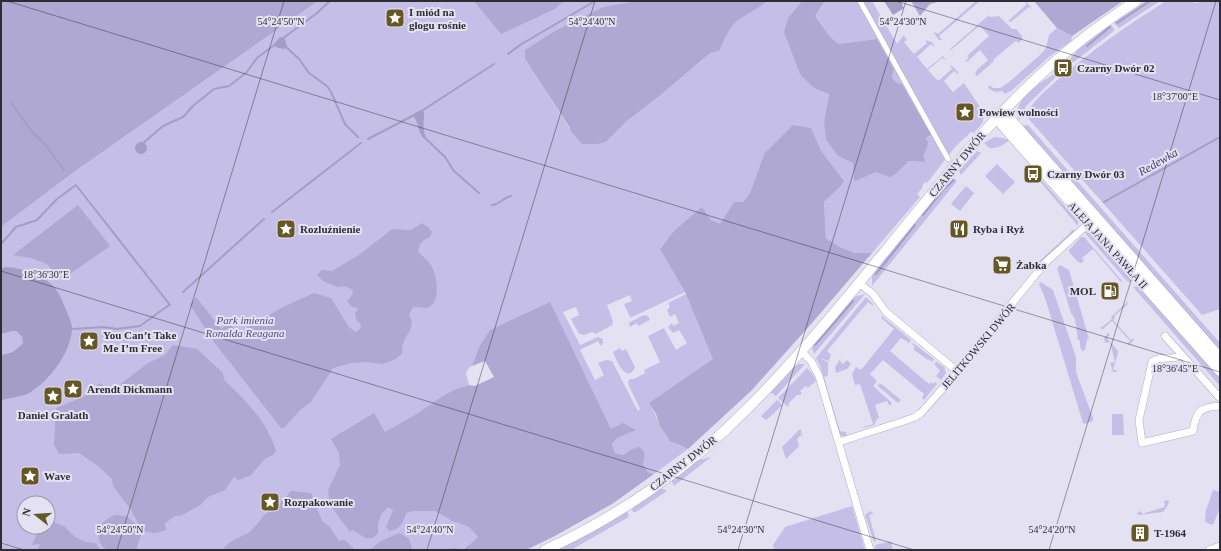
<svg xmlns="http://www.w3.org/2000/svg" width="1221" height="551" viewBox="0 0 1221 551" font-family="Georgia,serif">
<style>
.green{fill:#c5bee7;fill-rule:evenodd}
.forest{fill:#afa8d2}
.water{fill:#a49dc6}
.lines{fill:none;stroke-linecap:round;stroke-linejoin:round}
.stream{stroke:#a49dc6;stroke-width:2}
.pedestrian-casing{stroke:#b1aebe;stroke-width:6}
.minor-casing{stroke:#b1aebe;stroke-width:8}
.secondary-casing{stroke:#b1aebe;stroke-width:11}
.pedestrian{stroke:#fff;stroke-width:5}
.minor{stroke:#fff;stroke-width:7}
.secondary{stroke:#fff;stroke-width:10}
.ticks{fill:none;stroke:#2e2d33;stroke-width:1;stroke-opacity:0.45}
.labels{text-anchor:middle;stroke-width:4;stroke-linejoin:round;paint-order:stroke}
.poi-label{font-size:11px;font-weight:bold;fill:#2e2d33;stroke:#e4e2f2;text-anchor:start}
.street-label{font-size:11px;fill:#2e2d33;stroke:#e4e2f2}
.park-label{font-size:11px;font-style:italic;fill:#54487f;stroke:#e4e2f2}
.water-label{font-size:12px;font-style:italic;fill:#4c3f75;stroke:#e4e2f2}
.ticks-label{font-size:10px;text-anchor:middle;fill:#2e2d33;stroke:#e4e2f2;stroke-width:4;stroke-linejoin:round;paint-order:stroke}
</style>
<rect width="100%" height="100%" fill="#e4e2f2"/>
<!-- green -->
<path class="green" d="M318,1H491L555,9L564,1H638L555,31L525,59L570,129L606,142L627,121L662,94L710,53L719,50C725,39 729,26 740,19C750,12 759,9 767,1H802L788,18L814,88L829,93L824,121L838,156L853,163L854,168L853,175H868L876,172L896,174L909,161L925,162C923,154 926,146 926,138L930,136L902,84L897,83L892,78L894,69L877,39L838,44L828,34L815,16L825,1H847L848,2L850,1H872L897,44L904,35L907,40L904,42L914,54L927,43L925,40L932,42L935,47L931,44L917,57L927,69L943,56L946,60L942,58L928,70L938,81L952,69L950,66L951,65L958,72V74L954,71L944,81L953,92L964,83L980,107L982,116L984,114L983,122L974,133L971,132L955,147L927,183L925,182L922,186L923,187L917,194L920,197L872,253H855L840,247L826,238L824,202L841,186L844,179L837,172L820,149L764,154L750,193L743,202H734L720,225L711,220L702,208L660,248L685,292L632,317H630L624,304L632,301L630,295L607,305L613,321L612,325L596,334L592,332L584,335L579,334L571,319L579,315L576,307L563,312L580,345L598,337L603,339V343L601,346L598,341L580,350L595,380L604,375L598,363L606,360L612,361L638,411L640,409L629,386L628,381L630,379H634L645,373L644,370L660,362L648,336L664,328L676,350L687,343L679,330L673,333L668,327L672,323L673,326L679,323L675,314L670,317L667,310L670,307L668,303L686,294L714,359L649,403C656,414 663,436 673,442C677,445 683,447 688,449L654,474L648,472L642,465L645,453L632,449L623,455L615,453L612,444L617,438L635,429H611L549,302L479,347L472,366L469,368L466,373L469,385L461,388L387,527L389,531C401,530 403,522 407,513L413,511H435L452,521L469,527L478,537L464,549L452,548L447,550H413L409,538L399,533L382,540L369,550H1V227L74,172ZM24,503H48V527H24Z
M976,1H980L939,36L942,40H939L934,33V32L938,34Z
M1024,1H1026L1032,9L1029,7L1011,22L1008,21L1027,4Z
M1146,1H1160L1119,28L1114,23V22Z
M1166,1H1187L1197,3L1204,1H1220V309L1202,315L1027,117C1030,102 1045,92 1055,82C1090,52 1127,25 1166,1Z
M989,15V17L999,16L1012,29H1016L1022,36V39L1019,43L1016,41L1013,43L993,60L994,61L977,76L975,74L977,70L988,60L980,50L968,61L964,62L969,58L967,56L989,36L981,27L979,26L951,50L950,49Z
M1109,25H1111L1115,30L1074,62H1068L1079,48Z
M1057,28L1072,36L1071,41L1049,57L1011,91L1004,94L1003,91L995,92L988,88L990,85L993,88H1000L1009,82L1041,54L1046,48L1049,35Z
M1054,74L1055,78L1026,106L1019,120C1012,98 1039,84 1054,74Z
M1028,125L1220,343V351L1022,126Z
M994,137L1003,138L1009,140C1006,144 996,149 990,148C988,147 986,145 984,143Z
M977,151L981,153L961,175L959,171Z
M997,164L1015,182L1003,194L985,176Z
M1039,177L1078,221V226L1037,178Z
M952,178L957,181L872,286V274L938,192Z
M966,186L974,193L960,211L951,204Z
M1072,230H1077L1035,270L1033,267L1070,233Z
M1084,232L1092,233L1132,278L1131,282H1128Z
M1081,237H1084L1123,282L1120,281L1093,249L1082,258L1084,261L1081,263L1078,262L1069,252V250Z
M1060,265L1069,270L1089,339H1087L1085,350L1082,351L1080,347V341L1078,340L1075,319L1071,313L1057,268Z
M1041,282L1053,290L1076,357V372L1093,418V421L1084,424L1083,423L1045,298L1039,284Z
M1138,286L1220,378V383L1219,385L1133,287Z
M865,294L814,354L812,348L814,344L854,297Z
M866,297L873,304V306L868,302L827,351L831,355L829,361L819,358L828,362V375L824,377L840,431L845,432L847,433L846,436H843L840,435L839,432L820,366L816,358Z
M1128,301L1127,305L1114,316L1115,318L1113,320L1131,340L1133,338L1134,340L1129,345L1127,344L1130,341L1112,321L1102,330L1100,327H1102L1112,319L1111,317Z
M644,315L648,316L650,320L638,326L637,323L630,327L629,324L630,322Z
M882,316L911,340L909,343L901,338L890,351L929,384L931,382L933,384L935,382L937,384L924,400L922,398L924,394L883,360L870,374L877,381L873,386L891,402V405H889L887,401L875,405L879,418L877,419L874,425L863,428V427L873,424L860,384L855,385L852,374L856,367L861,370L894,329L881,318Z
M1108,333L1110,334L1107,338L1118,351V354L1113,369L1118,371L1116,372H1113L1110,363L1115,362L1110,342L1105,343L1104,338Z
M913,343L934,359L932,362L929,359L928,360L913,349L915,347L912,344Z
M620,348L622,351L626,349L635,367C627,386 615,358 613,352Z
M841,358L840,361L843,364L847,360L851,364L847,369L836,373L835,367Z
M936,362H937L944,367L946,373L941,380L936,376L940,371L934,364Z
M799,364H805L776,396L770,392L794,367Z
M807,368L812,373L816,381L808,388L806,386L800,391L802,394L800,395H797L789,403L788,407L778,398Z
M880,383L901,400L898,403L878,386Z
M777,400L783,405L766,420L761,416Z
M1112,414H1123L1124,435H1112Z
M799,430H801L803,439L801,435L797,439L799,446L786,459L782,447Z
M711,457L674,486L671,480L695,461Z
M657,489H663L667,491L636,512H633L631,508Z
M1213,490L1220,492V508L1213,525L1205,522L1206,510Z
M1169,500L1168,505L1163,512L1139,515L1137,513L1141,511L1142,514L1164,507L1165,505L1164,501Z
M852,506L865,550H774L773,545L785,527Z
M626,511L629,515L627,518L571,550H557Z
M870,511L874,514L869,515L876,541L874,542L865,515Z
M891,541L893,550H875V545Z"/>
<!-- forest -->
<path class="forest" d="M1,1H318L74,172L1,227Z
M474,1H564L555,9L501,34Z
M638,1H767C759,9 750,12 740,19C729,26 725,39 719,51L710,53L662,94L627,121L606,142L597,144H582L570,130V128L525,59V50L555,31L603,7Z
M802,1H825L815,16L828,34L838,44L877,39L894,69L892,78L897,83L902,84L931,135L926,138L928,143L924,155L925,162L909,161L896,174L890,177L876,172L855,181C852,175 854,170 853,163L838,156L826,139L824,121L829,94L814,88L800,74L784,32L788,18Z
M911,1H941L930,4L920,16Z
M1034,1H1123L1072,36L1057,28Z
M793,125L811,128L820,149L837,172L844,180L841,186L824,202L826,238L840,247L855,253H872L812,323L751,391L688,449L670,441L660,426L656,414L649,403L713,359L685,292L660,249L675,230L702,207L711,220L720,224L734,202H743L750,193L764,154Z
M78,205L110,246L64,278L55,273L47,264L31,258L13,255Z
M422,223L428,227L432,232L430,237C422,240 420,243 418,251C422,256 428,261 431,265C437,275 442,305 426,308C422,308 417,307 413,307L409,315C416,326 408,332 404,341C402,345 402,350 402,354L394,360L382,364L367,362L352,363L333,368L311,402L299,411L284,428H281L214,342L190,305L196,297L221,329L229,323L238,333L283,307L314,293L331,298L349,327L356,332L361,328L360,323L357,321L355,314L358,308L352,307L347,301L352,295L353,290L345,286L338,287L330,284L323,281L317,275L322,270L332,271L359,255L392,229L411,230Z
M550,302L611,429L623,423L636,430L617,438L612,444L615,453L623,455L632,449L640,447L645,453L643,465L648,472L654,474L612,504L553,537L526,550H447L452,548L464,549L478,537L469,527L452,521L435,511H414L407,513C403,522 401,530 389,531L386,527L393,510L388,507L381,514L378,524V533L373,538H365L353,530L350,532L330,505L328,490L340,465L339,453L331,439L374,413L385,432L415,415L443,396L456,389L469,385L475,386L494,377L485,361L472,366L479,347L490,330Z
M173,345L197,349L223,373L224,380C245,399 268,423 276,451L273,455L265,459L251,475L238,480L234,477L225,490L208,497L199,506L180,516H175L165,523L166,530L155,533L145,532L138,523L131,510L113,486L112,479L98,466L79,453L59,454L54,444L56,408L83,397L100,383L107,389H114L148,363L165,355Z
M291,491L311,493L322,521L329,526L339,541L345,540L355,550H226L224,547L232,541L250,532L259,522L264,515L277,507Z
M115,515L126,516L136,524L141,532V535L136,550H108C99,547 97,536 100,527C102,522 109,517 115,515Z
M48,520L64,526L75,537L85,542L96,543L100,550H37L40,544L32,545L36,536L34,527H48Z
M399,533L409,538L413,550H369L382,540Z"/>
<!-- water -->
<path class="water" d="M884,1H900L904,8L893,15Z
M280,37L285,39L287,47L284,49L275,47L274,44Z
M421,110L424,112C424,122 422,128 426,137L425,139C416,131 420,125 414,117L415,113Z
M135 148a6 6 0 1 1 12 0a6 6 0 1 1-12 0Z
M5,267C23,268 43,274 55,288C60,294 63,303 66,310C68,315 73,324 72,330C70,354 47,385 25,395C18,397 9,398 1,400V355C11,354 16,351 23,343L22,337L17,331H12L1,334V269Z"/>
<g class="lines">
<!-- stream -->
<path class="stream" d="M1117,23L1150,1
M282,39L317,13L330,1
M285,46L299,59L309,73L327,86L331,92L345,124L358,137
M1087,46L1110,27
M508,54L520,45L595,1
M1,88L2,89
M11,103L33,133L44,143L64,170
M420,112L494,64
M423,136L445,157L454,171L479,193
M368,139L416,114
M142,144L163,126L183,117L194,105L214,89L229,86L246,73L257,58L277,43
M1104,202L1220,137
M492,205C499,205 504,197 511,196
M272,212L361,143
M923,215L943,190L954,180
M1,244L16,227L37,220L57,199L76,185L170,305
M876,274L915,225
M183,292L264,219
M73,329L103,327L117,329L140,326L169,305
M815,345L853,301"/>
<defs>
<path id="pedestrian" d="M860,1L948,159"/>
<path id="minor" d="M859,283L873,294L886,312L957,371
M1165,336L1220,398
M801,351L811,361L819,376L870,550
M1182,355C1174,361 1160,355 1152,362L1139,420L1142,443L1193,431C1196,411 1200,407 1220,406
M839,442L901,422L915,417L921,413L944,387L1045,263L1089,223L1093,222
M1209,550L1220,546"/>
<path id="secondary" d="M1003,111L1220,358
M996,118L1220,371
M545,550C620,516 691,466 748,408C813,343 869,270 927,200C949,173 971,145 996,119C1037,74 1085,34 1136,1"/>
</defs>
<!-- pedestrian casing -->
<use href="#pedestrian" class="pedestrian-casing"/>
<!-- minor casing -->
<use href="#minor" class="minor-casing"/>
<!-- secondary casing -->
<use href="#secondary" class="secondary-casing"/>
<!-- pedestrian -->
<use href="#pedestrian" class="pedestrian"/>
<!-- minor -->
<use href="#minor" class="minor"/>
<!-- secondary -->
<use href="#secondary" class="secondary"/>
</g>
<!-- ticks -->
<path class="ticks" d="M7,1L1220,372M896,1L1220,100M1,271L914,550M1,543L24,550M117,550L284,1M427,550L595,1M738,550L906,1M1049,550L1216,1"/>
<!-- icons -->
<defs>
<symbol id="sight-square" viewBox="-11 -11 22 22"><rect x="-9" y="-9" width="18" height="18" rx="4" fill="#665825" stroke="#e4e2f2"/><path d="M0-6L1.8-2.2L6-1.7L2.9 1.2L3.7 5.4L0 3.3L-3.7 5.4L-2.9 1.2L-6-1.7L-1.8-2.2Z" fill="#fff"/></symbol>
<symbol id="bus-square" viewBox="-11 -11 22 22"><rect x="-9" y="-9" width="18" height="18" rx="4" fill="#665825" stroke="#e4e2f2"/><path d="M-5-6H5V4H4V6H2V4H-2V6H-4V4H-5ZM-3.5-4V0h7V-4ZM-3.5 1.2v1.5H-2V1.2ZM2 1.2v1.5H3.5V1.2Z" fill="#fff"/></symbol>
<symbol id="restaurant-square" viewBox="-11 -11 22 22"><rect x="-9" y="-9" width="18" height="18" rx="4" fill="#665825" stroke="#e4e2f2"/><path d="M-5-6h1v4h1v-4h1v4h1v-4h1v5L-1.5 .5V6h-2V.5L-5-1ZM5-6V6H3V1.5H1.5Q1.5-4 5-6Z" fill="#fff"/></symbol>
<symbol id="supermarket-square" viewBox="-11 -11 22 22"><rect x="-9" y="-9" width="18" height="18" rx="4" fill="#665825" stroke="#e4e2f2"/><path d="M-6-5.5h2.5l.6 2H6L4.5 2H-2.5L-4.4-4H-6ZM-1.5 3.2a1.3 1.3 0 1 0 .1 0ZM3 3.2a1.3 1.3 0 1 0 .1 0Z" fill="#fff"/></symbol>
<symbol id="fuel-square" viewBox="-11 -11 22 22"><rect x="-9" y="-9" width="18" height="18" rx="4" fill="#665825" stroke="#e4e2f2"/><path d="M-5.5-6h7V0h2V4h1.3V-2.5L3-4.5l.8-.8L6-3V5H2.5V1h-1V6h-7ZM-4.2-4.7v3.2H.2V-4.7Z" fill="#fff"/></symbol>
<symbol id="building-square" viewBox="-11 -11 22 22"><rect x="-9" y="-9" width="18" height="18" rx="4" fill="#665825" stroke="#e4e2f2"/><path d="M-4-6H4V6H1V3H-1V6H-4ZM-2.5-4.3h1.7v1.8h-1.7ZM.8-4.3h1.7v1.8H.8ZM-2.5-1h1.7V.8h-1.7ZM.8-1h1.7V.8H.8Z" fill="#fff"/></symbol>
</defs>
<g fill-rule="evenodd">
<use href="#sight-square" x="384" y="7" width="22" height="22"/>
<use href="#bus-square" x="1052" y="57" width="22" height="22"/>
<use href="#sight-square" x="954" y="101" width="22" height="22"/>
<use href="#bus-square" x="1022" y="163" width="22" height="22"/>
<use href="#sight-square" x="275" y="218" width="22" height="22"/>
<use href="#restaurant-square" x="948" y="218" width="22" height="22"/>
<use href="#supermarket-square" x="991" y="254" width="22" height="22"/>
<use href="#fuel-square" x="1099" y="280" width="22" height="22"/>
<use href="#sight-square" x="78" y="330" width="22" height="22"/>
<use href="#sight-square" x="62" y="378" width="22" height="22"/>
<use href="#sight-square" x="42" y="385" width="22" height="22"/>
<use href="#sight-square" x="19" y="465" width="22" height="22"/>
<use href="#sight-square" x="259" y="491" width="22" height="22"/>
<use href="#building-square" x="1129" y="522" width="22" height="22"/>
</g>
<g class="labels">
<!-- poi labels -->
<g class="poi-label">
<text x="409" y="16">I miód na<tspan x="409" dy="13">głogu rośnie</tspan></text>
<text x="1077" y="72">Czarny Dwór 02</text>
<text x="979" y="116">Powiew wolności</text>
<text x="1047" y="178">Czarny Dwór 03</text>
<text x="300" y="233">Rozluźnienie</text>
<text x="973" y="233">Ryba i Ryż</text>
<text x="1016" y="269">Żabka</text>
<text x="1096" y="295" text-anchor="end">MOL</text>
<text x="103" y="339">You Can’t Take<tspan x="103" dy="13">Me I’m Free</tspan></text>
<text x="87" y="393">Arendt Dickmann</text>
<text x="53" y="419" text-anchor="middle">Daniel Gralath</text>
<text x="44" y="480">Wave</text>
<text x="284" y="506">Rozpakowanie</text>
<text x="1154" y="537">T-1964</text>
</g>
<!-- street labels -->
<g class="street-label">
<text transform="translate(957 164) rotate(-50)" y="4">CZARNY DWÓR</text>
<text transform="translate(1108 245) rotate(48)" y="4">ALEJA JANA PAWŁA II</text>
<text transform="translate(978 346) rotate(-50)" y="4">JELITKOWSKI DWÓR</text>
<text transform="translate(683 463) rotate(-38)" y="4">CZARNY DWÓR</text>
</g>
<!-- park labels -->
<g class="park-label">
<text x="245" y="324">Park imienia<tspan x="245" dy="13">Ronalda Reagana</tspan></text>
</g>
<!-- water labels -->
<g class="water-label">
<text transform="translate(1158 162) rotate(-30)" y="4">Redewka</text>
</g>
</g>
<g class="ticks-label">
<text x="281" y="25">54°24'50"N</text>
<text x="592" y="25">54°24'40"N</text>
<text x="903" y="25">54°24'30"N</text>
<text x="1175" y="100">18°37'00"E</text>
<text x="46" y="278">18°36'30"E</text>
<text x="1175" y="372">18°36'45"E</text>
<text x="120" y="533">54°24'50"N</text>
<text x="430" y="533">54°24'40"N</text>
<text x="741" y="533">54°24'30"N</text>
<text x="1052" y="533">54°24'20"N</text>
</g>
<!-- border -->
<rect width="1221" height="551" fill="none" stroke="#2e2d33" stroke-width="4"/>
<!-- north arrow -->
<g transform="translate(36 515) rotate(287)"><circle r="19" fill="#e4e2f2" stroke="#9b9aa6"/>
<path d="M0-3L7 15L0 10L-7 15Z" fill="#665825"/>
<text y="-6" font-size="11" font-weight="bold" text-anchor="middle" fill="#2e2d33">N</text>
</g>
</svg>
